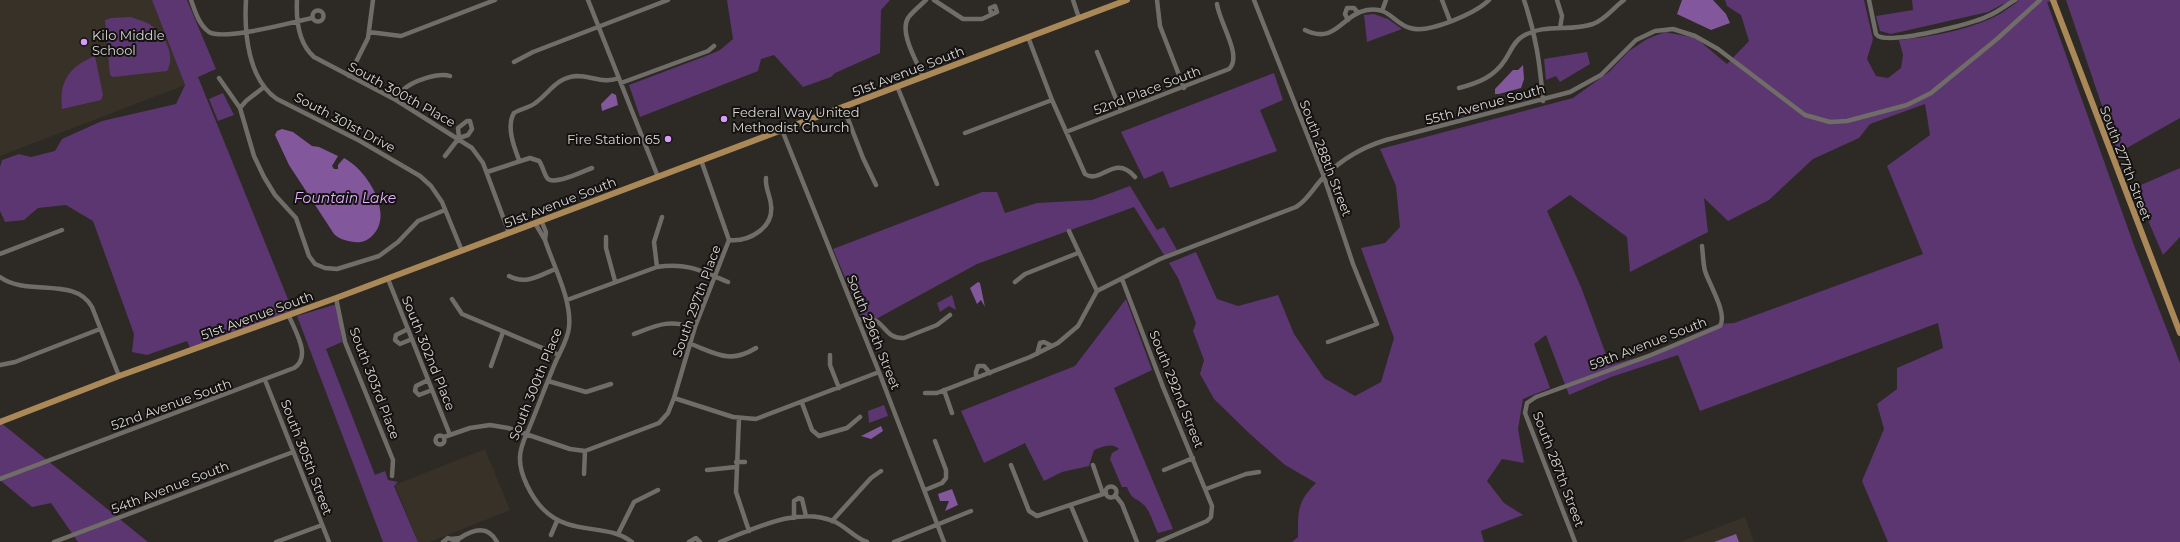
<svg xmlns="http://www.w3.org/2000/svg" width="2180" height="542" viewBox="0 0 2180 542" font-family="Montserrat,sans-serif">
<style>
.built{fill:#383128}
.green{fill:#5c3670;fill-rule:evenodd}
.water{fill:#83579b}
.lines{fill:none;stroke-linecap:round;stroke-linejoin:round}
.minor{stroke:#706c68;stroke-width:4.5}
.major{stroke:#aa8858;stroke-width:6}
.poi-dot{fill:#d79bf9;stroke:#141210;stroke-width:1.5}
.labels{text-anchor:middle;stroke-width:4;stroke-linejoin:round;paint-order:stroke}
.poi-label{font-size:13px;fill:#d9d7d4;stroke:#141210;text-anchor:start}
.street-label{font-size:13px;fill:#d9d7d4;stroke:#141210}
.water-label{font-size:14px;font-style:italic;fill:#e3b3ff;stroke:#141210}
</style>
<rect width="100%" height="100%" fill="#2d2925"/>
<!-- built -->
<path class="built" d="M0,0H152L185,85L0,156Z
M485,449L510,510L430,542H418L395,485Z
M1745,517L1754,542H1680Z"/>
<!-- green -->
<path class="green" d="M152,0H187L216,69L198,77L294,314L191,350L187,341L147,355L132,352L134,334L93,221L66,205L38,208L24,220L5,222L0,211V167L2,160L19,154L31,157L55,151L62,139L102,121L176,104L185,85Z
M727,0H890L881,10L880,53L835,73L831,77L803,87L774,55L761,59L758,71L640,117L629,85L711,54L720,50L733,39Z
M1725,0H1864L1873,39L1867,59L1876,76L1888,78L1901,68L1903,55L1899,40C1929,37 1962,31 1990,19C2000,15 2010,7 2019,1L2003,4L1988,12L1891,34L1880,31L1876,16L1913,10L1912,0H2060L2047,2L2135,248L2180,363V542H1888L1862,481L1884,429L1877,404L1897,389V368L1943,348L1938,323L1700,411L1678,355L1611,377L1569,395L1546,335L1534,344L1550,388L1523,399L1518,429L1524,463L1502,459L1487,481L1504,503L1523,515L1481,531L1484,542H1292L1298,537C1298,511 1297,502 1316,483L1285,465L1250,434L1214,399L1200,374L1204,360L1193,331L1196,323L1178,278L1169,263L1196,252L1217,299L1238,306L1278,295L1294,334L1324,378L1355,396L1381,382L1394,338L1361,248L1385,243L1400,227L1396,186L1380,149L1573,98L1609,72L1629,51L1647,39L1665,32L1696,38L1727,64L1749,41L1741,15L1727,6ZM1925,104L1930,135L1887,166L1923,254L1734,323L1718,324L1647,355L1610,365L1581,287L1547,211L1570,195L1627,237L1630,272L1708,232L1704,198L1728,221L1769,200L1813,159L1859,138L1870,124Z
M2066,0H2180V118L2118,153Z
M1374,14L1388,19L1402,29L1367,42L1364,15Z
M131,17C138,20 146,21 152,26C165,35 176,56 167,71L113,77L110,75L105,20L111,18Z
M1587,52L1590,64L1560,82L1556,76L1546,80L1544,59Z
M95,56L103,95L101,100L62,109C59,81 69,67 95,56Z
M1274,73L1283,100L1260,110L1277,151L1170,188L1163,171L1144,179L1121,132Z
M223,93L234,115L218,121L209,99Z
M2180,168V237L2163,255L2134,188Z
M1130,186L1157,230L1164,227L1177,250L1164,255L1134,207L977,264L865,325L833,249L982,192H997L1005,213L1037,203L1092,200Z
M952,295L956,310L949,306L940,312L937,303Z
M1126,299L1152,370L1114,388L1173,529L1158,533C1154,525 1150,511 1144,505C1136,497 1132,501 1127,487H1122L1110,459L1112,453L1119,449C1112,442 1102,447 1094,450L1089,466L1062,472L1044,481L1025,443L984,463L961,411L1075,366Z
M337,304L342,342L326,349L375,475L385,471L388,480L398,482L394,486L418,542H383L297,316Z
M884,405L888,416L869,423L868,411Z
M0,422L148,542H78L51,503L32,507L0,480Z"/>
<!-- water -->
<path class="water" d="M1682,0H1713L1726,14L1730,23L1711,30L1677,14Z
M1523,65L1524,79L1521,88L1499,94H1495V89L1513,70H1518Z
M612,93L616,95L618,105L602,111L601,104Z
M282,129L293,132L312,146L319,147L338,156L332,166L334,169H338V165L344,158C367,170 394,213 373,235C367,241 362,243 354,242C346,241 339,239 334,234L289,165L275,135L277,131Z
M978,282L980,283L985,307L981,300L977,304L970,288Z
M881,426L883,431L871,439L861,436Z
M952,489L958,505L945,511L949,501H940L938,494Z
M1736,534L1739,542H1714Z"/>
<g class="lines">
<!-- minor -->
<path class="minor" d="M191,0C195,11 199,25 209,32C224,41 293,22 312,18
M246,0C244,33 248,79 277,99L360,141L420,176L431,186L442,202L462,251
M297,0C296,19 298,43 314,57L396,100L472,148L483,163L509,233
M588,0L658,177
M934,0L963,19H982L997,12L995,6L990,8L991,13
M1073,0L1079,18
M1157,0L1160,26L1184,88
M1254,0L1324,177L1353,264L1377,324L1328,342
M1442,0L1450,21
M1524,0C1536,35 1540,64 1543,101
M1557,0L1562,16L1560,28
M1869,0L1876,34L1878,36C1893,44 1971,24 1988,16C1998,12 2006,5 2015,0
M312.5 16a5.5 5.5 0 1 1 11 0a5.5 5.5 0 1 1-11 0Z
M1382,11L1386,0
M1348,20L1345,14L1347,8H1354L1358,13
M1305,30C1336,45 1341,15 1367,10C1389,6 1393,23 1410,28C1429,34 1476,13 1489,0
M369,32L401,36L495,0
M1028,37L1052,100L1085,174C1101,185 1114,153 1135,177
M1097,52L1121,111
M514,62L533,52L668,0
M349,76L368,38L373,0
M923,77C917,61 899,33 908,18C913,11 920,6 926,0
M219,78L240,108L254,156L264,177L275,195L296,218L309,256L315,264L325,268L337,269L379,256L398,242L418,221L445,210
M621,83L708,51L714,46
M897,86L937,184
M1459,88C1478,83 1494,77 1505,60C1511,51 1514,41 1523,36C1545,23 1570,32 1593,24C1606,19 1613,8 1624,0
M396,100C398,97 400,92 403,90C412,81 439,72 450,76
M843,106L863,158L876,185
M240,108L246,101L264,87
M467,121H470L472,129L468,135L459,138L458,128Z
M782,130L879,372L944,542
M1066,132L1229,69C1243,56 1219,22 1217,4
M965,133L1052,100
M445,156L459,138
M519,160C514,147 506,126 514,113C520,109 528,108 534,104C549,94 556,77 577,76C592,76 604,84 619,78
M487,172L530,158L539,161C543,166 544,175 548,179C556,185 583,171 592,168
M535,223L545,240L546,232L541,220
M1069,231L1097,291
M606,237V248L615,281
M545,240C553,265 572,300 569,327C568,339 561,350 556,361C547,382 539,404 530,426C526,436 520,446 520,457C519,474 532,498 543,509C570,537 606,522 632,542
M729,240C749,242 774,228 771,205C770,195 765,188 766,178
M0,254L62,230
M657,267L654,242L662,217
M509,276C525,285 539,276 555,269
M0,277C27,297 75,276 92,307L119,376
M388,279L450,435
M1122,279L1163,387L1212,506L1211,517L1207,521L1158,542
M1015,282L1025,274L1078,253
M336,298L345,342L393,460L392,476
M452,299L462,314L559,355
M567,300L657,267C686,262 702,271 728,282
M858,320C886,312 880,339 904,338L937,325L950,315
M408,329L396,335L395,340L400,344L412,339
M634,334C660,324 667,320 695,327
M691,344C717,354 730,364 756,348
M1037,354L1040,343L1044,342L1052,346
M830,355V365L839,388
M0,365L15,362L100,329
M491,366L503,332
M976,378V372L978,366H984L990,373
M265,380L329,542
M428,380L416,386L415,391L419,395L432,390
M548,381L586,392L611,384
M944,390L952,413
M925,393H937L1030,357L1058,343L1078,326L1097,291L1160,259L1296,207C1309,199 1314,186 1325,176C1342,159 1363,147 1386,140L1570,92L1601,75L1636,40L1655,31L1673,29L1695,36L1718,49L1805,115L1830,122L1847,121L1907,105L1931,93L1997,39L2040,0
M674,398L733,417L756,419L879,372
M802,403L812,430L819,436L847,428L860,417
M739,418L736,492L749,531
M435.5 440a4.5 4.5 0 1 1 9 0a4.5 4.5 0 1 1-9 0Z
M444,437L470,428L490,425L508,428L570,449L585,451L659,423L668,413L674,398L695,327L729,240L701,160
M736,462H745
M1011,465L1029,511L1037,516L1106,493
M1093,465L1103,494
M707,470L736,467
M1164,470L1193,458
M584,474L585,451
M0,479L294,368C312,357 295,331 289,316
M1105.5 492a5.5 5.5 0 1 1 11 0a5.5 5.5 0 1 1-11 0Z
M1206,489L1246,474L1259,472
M925,490L942,483L946,478V470L935,441
M1115,495L1122,504L1137,542
M1071,506L1086,542
M794,518V501L799,498L802,499L806,516
M832,521L871,478L881,471
M618,534L634,502L658,490
M551,535L557,521
M460,538C474,529 488,525 497,542
M451,539L460,538L456,542
M54,542L293,452
M276,542L322,525
M443,542L448,538L453,540
M689,542L696,538L700,542
M720,542C754,529 797,506 833,521C846,526 854,538 867,542
M894,542L971,511
M1575,542L1525,413L1527,403L1536,397L1651,355L1720,326C1728,314 1709,284 1705,271C1703,263 1703,254 1702,246"/>
<!-- major -->
<path class="major" d="M2053,0L2180,333
M0,422L119,376L336,298L1127,0"/>
</g>
<!-- markers -->
<g class="poi-dot">
<circle cx="84" cy="42" r="4"/>
<circle cx="724" cy="119" r="4"/>
<circle cx="668" cy="139" r="4"/>
</g>
<g class="labels">
<!-- poi labels -->
<g class="poi-label">
<text x="92" y="40">Kilo Middle<tspan x="92" dy="15">School</tspan></text>
<text x="732" y="117">Federal Way United<tspan x="732" dy="15">Methodist Church</tspan></text>
<text x="660" y="144" text-anchor="end">Fire Station 65</text>
</g>
<!-- street labels -->
<g class="street-label">
<text transform="translate(908 71) rotate(-21)" y="5">51st Avenue South</text>
<text transform="translate(1147 90) rotate(-21)" y="5">52nd Place South</text>
<text transform="translate(402 94) rotate(29)" y="5">South 300th Place</text>
<text transform="translate(1485 104) rotate(-15)" y="5">55th Avenue South</text>
<text transform="translate(345 122) rotate(28)" y="5">South 301st Drive</text>
<text transform="translate(1326 158) rotate(69)" y="5">South 288th Street</text>
<text transform="translate(2126 163) rotate(69)" y="5">South 277th Street</text>
<text transform="translate(560 202) rotate(-21)" y="5">51st Avenue South</text>
<text transform="translate(696 301) rotate(-70)" y="5">South 297th Place</text>
<text transform="translate(257 315) rotate(-20)" y="5">51st Avenue South</text>
<text transform="translate(874 332) rotate(68)" y="5">South 296th Street</text>
<text transform="translate(1648 343) rotate(-21)" y="5">59th Avenue South</text>
<text transform="translate(429 353) rotate(68)" y="5">South 302nd Place</text>
<text transform="translate(375 383) rotate(69)" y="5">South 303rd Place</text>
<text transform="translate(535 384) rotate(-68)" y="5">South 300th Place</text>
<text transform="translate(1177 389) rotate(68)" y="5">South 292nd Street</text>
<text transform="translate(171 404) rotate(-20)" y="5">52nd Avenue South</text>
<text transform="translate(307 457) rotate(69)" y="5">South 305th Street</text>
<text transform="translate(1559 469) rotate(69)" y="5">South 287th Street</text>
<text transform="translate(170 487) rotate(-21)" y="5">54th Avenue South</text>
</g>
<!-- water labels -->
<g class="water-label">
<text x="345" y="203">Fountain Lake</text>
</g>
</g>
</svg>
